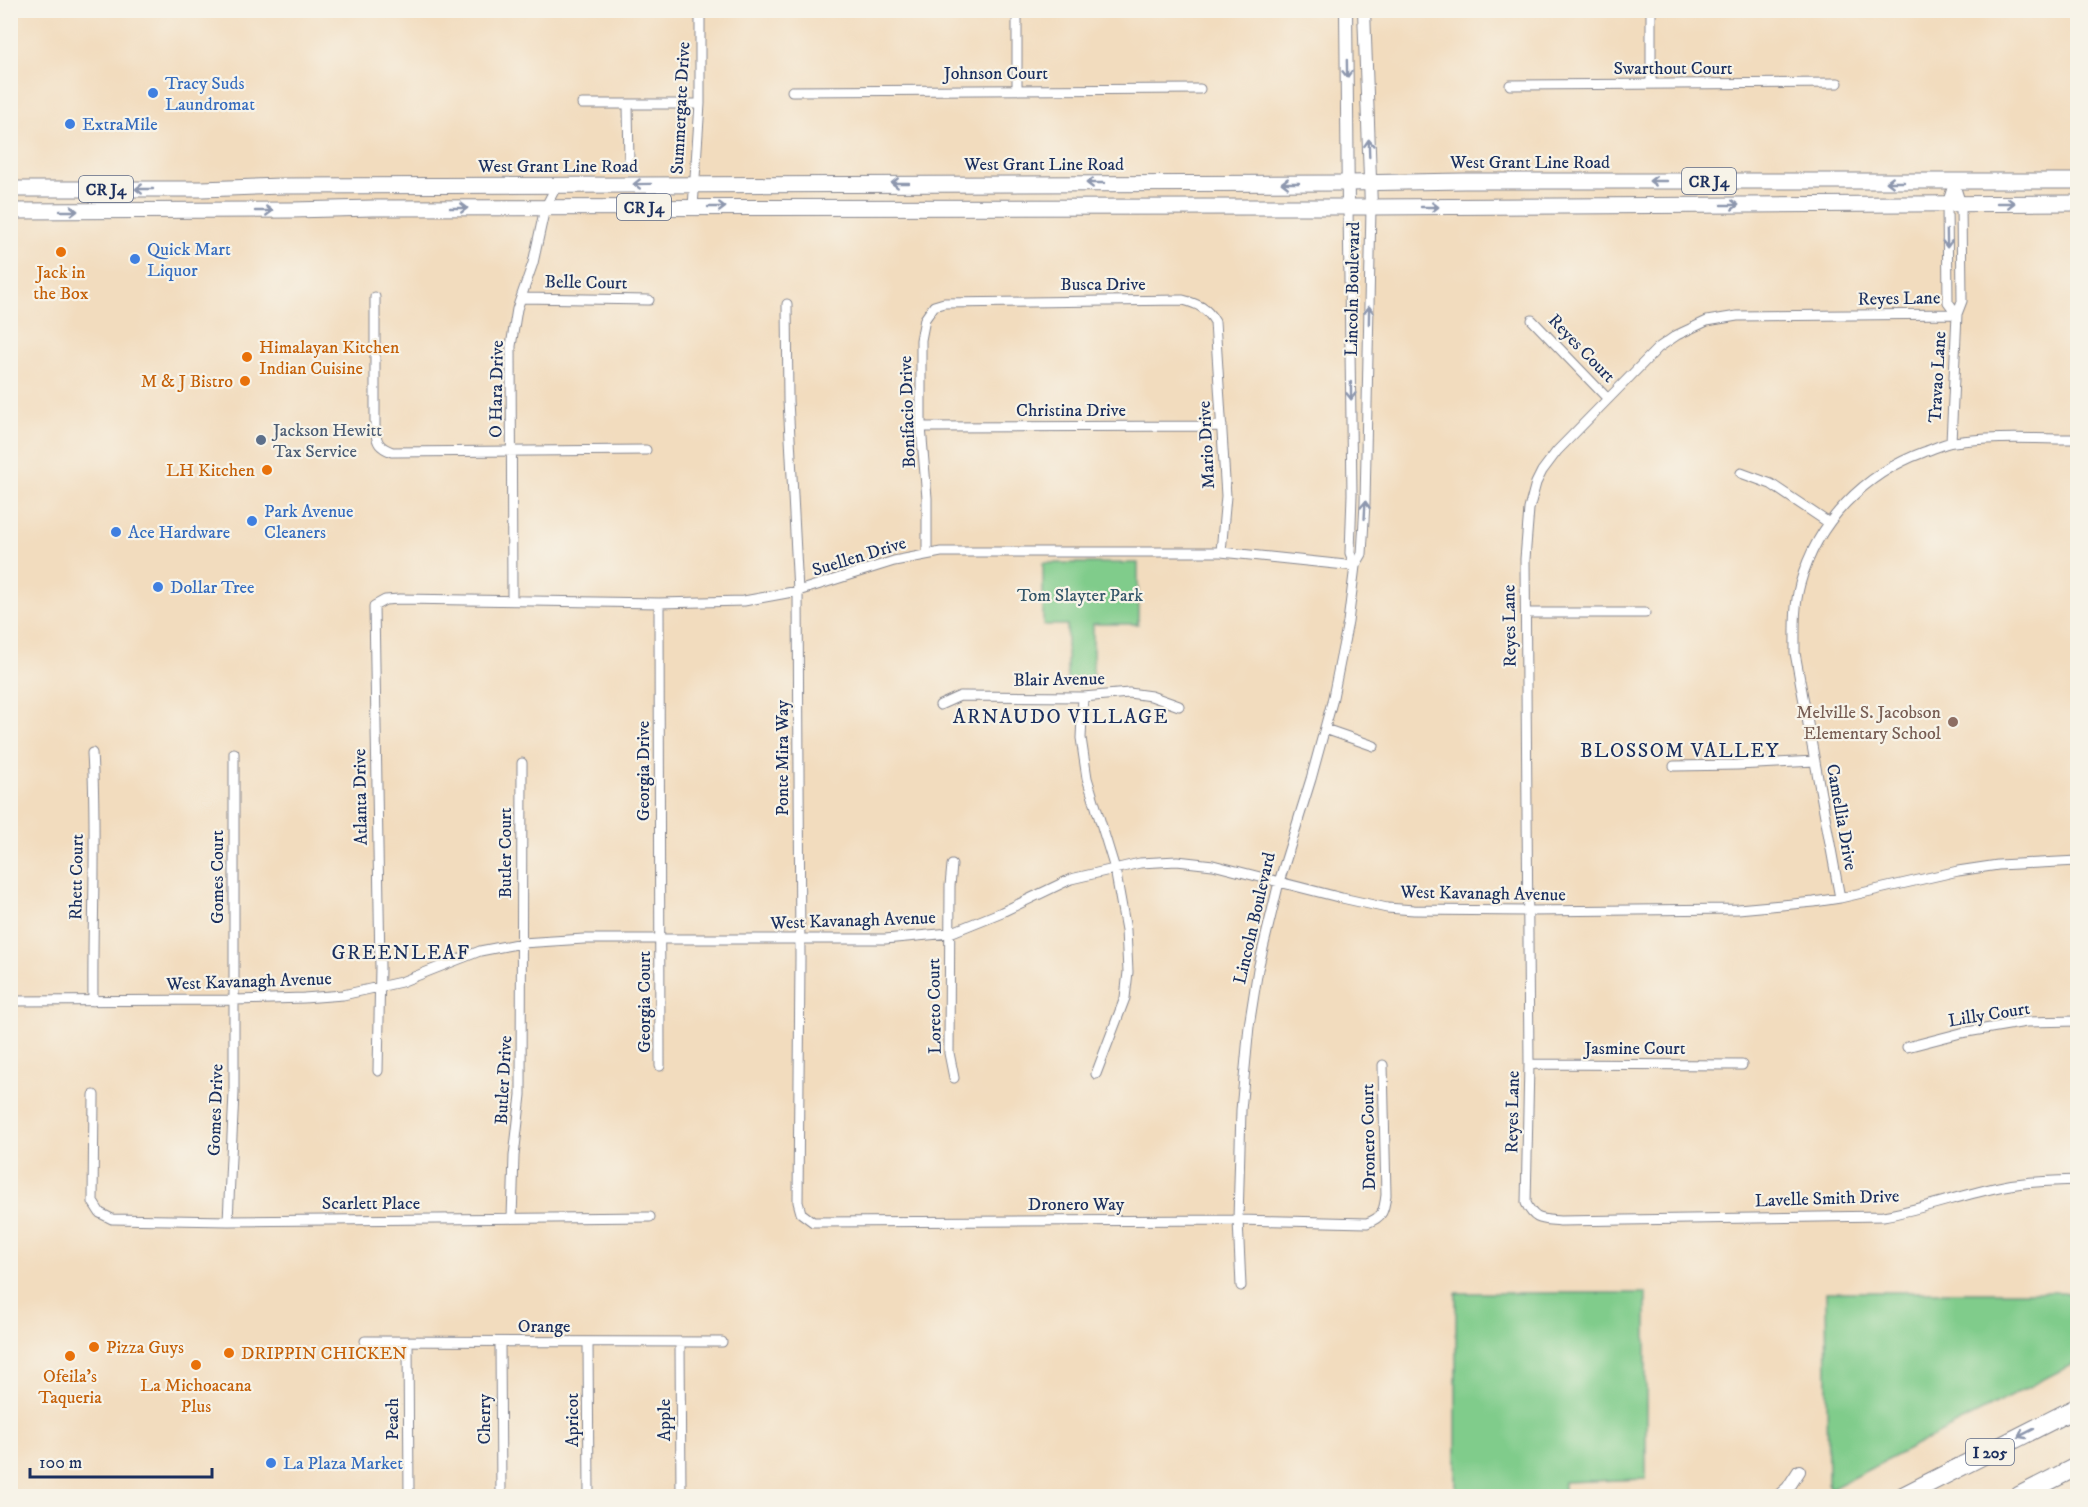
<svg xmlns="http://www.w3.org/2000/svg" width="2088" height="1507" viewBox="0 0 2088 1507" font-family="'IM FELL DW Pica',serif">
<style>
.green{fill:#80cc8b;stroke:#4e7e74;stroke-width:1.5}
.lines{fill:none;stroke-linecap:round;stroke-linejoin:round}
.minor-casing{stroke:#86868e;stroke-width:11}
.tertiary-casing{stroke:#86868e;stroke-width:14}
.primary-casing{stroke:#86868e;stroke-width:17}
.motorway-casing{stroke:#86868e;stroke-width:20}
.minor{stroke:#fff;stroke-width:9}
.tertiary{stroke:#fff;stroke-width:12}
.primary{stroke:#fff;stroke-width:15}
.motorway{stroke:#fff;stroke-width:18}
.oneway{stroke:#8d97ae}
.shop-dot{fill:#3f7fe0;stroke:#f7f3e8;stroke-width:2}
.food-dot{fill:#e8710a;stroke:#f7f3e8;stroke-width:2}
.service-dot{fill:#5c6f8a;stroke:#f7f3e8;stroke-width:2}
.education-dot{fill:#8d6e63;stroke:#f7f3e8;stroke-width:2}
.labels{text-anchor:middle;stroke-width:4.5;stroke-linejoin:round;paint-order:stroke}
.shield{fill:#f7f3e8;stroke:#5d6a87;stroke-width:1.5}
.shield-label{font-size:16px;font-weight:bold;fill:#1b2f5e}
.street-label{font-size:18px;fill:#1b2f5e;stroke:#f7f3e8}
.shop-label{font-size:18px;fill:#366cbe;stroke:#f7f3e8;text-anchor:start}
.food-label{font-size:18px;fill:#c56008;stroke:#f7f3e8}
.service-label{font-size:18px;fill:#4e5e75;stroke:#f7f3e8;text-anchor:start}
.park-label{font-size:18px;fill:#345669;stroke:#f7f3e8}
.education-label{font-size:18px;fill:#785e54;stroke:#f7f3e8;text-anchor:end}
.neighbourhood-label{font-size:20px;letter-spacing:1.5px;fill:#1b2f5e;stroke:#f7f3e8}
</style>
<rect width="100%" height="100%" fill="#f7f3e8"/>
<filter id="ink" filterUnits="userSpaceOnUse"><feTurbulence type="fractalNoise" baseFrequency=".0167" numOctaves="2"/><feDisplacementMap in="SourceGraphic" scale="12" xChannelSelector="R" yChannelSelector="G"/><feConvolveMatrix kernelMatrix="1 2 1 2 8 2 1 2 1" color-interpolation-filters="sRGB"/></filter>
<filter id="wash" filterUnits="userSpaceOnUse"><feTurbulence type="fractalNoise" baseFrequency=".008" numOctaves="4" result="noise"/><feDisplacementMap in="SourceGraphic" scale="24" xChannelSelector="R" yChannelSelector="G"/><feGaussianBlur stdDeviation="1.35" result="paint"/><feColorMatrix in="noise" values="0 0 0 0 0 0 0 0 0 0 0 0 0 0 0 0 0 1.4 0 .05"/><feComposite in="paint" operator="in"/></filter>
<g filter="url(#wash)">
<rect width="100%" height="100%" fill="#f2dcbe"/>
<!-- green -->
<path class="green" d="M1043,563H1138V624H1093V685L1067,686V625H1043Z
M1826,1292H2077V1362L1831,1489L1828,1483Z
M1456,1293H1646V1479L1564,1482V1496H1456Z"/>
</g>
<g filter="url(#ink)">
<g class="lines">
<defs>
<path id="minor" d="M1017,10V90
M1651,10V84
M1510,85L1838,83
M792,91L1200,89
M582,104H700
M628,105L629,165
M1954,182L1947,204L1948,302L1957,314
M693,207L700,104V10
M1348,207L1352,494L1350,553L1355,566
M375,297V430C377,443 379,447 392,452L646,450
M522,298L649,300
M787,304L788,400L798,591L800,958L798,1202L801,1213L813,1222L1238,1220L1367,1223C1383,1217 1384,1211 1386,1195L1383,1065
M1957,314L1737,316L1707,321L1677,335L1658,348L1557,451L1542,471L1536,483L1529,509L1525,559L1529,1064L1526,1203C1535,1221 1541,1219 1560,1221L1883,1216C1924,1209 1963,1194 2004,1186C2028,1181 2053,1181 2078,1180
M1532,320L1608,399
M921,427L1222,426
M1951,442L1957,314L1962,301L1961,204L1954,182
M1741,473L1771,484L1829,523
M927,554V498L921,427V340L925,319L934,306L944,303L1183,300C1198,304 1207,308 1215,322L1226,496L1221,552
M512,600L511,346L517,309L533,263L545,208L557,185
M659,603L660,1066
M1526,613H1645
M1083,697L1081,738L1087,778L1115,869L1126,930L1128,972L1125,998L1096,1074
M940,705L960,696L1083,697L1129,693L1151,696L1179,706
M1325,729L1374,746
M92,753C97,835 92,918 93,1001
M1674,766L1737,765L1815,761
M952,865L950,886L949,1053L954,1078
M1840,898L1795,653C1795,630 1794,606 1800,584C1817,522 1864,474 1924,452C1933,449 1944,443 1954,442C1994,436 2037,439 2078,439
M10,1001L234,1000L304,998L343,995L401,982L480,951L522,943L584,939H885L950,933L1002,912L1071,879L1140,863L1177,861L1213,865L1342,898L1387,908L1414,910L1528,911L1738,909L1814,902L1840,898L1958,871L1998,865L2078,861
M1907,1047L1961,1033L2026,1022L2078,1021
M1529,1064L1742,1065
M378,1071L380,967L374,606L385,600L400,599L659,603L744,601L798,591L894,561L941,552H1221L1355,566
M94,1095L93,1202L100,1213L112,1219L228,1221L650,1217
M512,1218L514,1156L521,1095L522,763
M228,1221L234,1093V753
M1241,1286L1238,1220L1241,1110L1249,1026L1258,969L1279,882L1311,779L1332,702L1348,622L1355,566L1362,554L1365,503L1371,207
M365,1341L722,1342
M408,1342L409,1496
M500,1342L501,1496
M588,1342L589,1496
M680,1343L681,1496"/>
<path id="tertiary" d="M1346,10L1348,207
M1364,10L1371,207
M1779,1496L1788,1488L1799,1471"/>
<path id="primary" d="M10,189H202L280,186L1349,183L1464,181H2078
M10,211L293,210L373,208L1371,207L2078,203"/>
<path id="motorway" d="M1903,1496L2078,1407
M2019,1496L2078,1466"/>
</defs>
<!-- minor casing -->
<use href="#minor" class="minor-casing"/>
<!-- tertiary casing -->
<use href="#tertiary" class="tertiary-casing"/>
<!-- primary casing -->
<use href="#primary" class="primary-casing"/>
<!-- motorway casing -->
<use href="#motorway" class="motorway-casing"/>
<!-- minor -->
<use href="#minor" class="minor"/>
<!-- tertiary -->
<use href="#tertiary" class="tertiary"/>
<!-- primary -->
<use href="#primary" class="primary"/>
<!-- motorway -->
<use href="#motorway" class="motorway"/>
</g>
<!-- one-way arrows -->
<defs><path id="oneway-shaft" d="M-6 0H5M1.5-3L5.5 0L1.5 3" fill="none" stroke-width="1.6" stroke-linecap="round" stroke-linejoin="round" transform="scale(1.5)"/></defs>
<g class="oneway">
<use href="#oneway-shaft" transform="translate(1347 69) rotate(89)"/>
<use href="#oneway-shaft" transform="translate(1369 148) rotate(-92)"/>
<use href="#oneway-shaft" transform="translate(1658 181) rotate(-180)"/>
<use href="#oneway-shaft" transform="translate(1895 182) rotate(-180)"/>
<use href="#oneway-shaft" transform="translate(900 183) rotate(180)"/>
<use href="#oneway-shaft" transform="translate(1095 183) rotate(180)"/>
<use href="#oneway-shaft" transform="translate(1290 183) rotate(180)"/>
<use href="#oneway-shaft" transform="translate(642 184) rotate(179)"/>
<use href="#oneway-shaft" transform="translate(144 189) rotate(180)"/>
<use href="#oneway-shaft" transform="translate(2006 203)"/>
<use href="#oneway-shaft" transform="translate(1730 205)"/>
<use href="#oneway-shaft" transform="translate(717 207)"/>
<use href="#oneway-shaft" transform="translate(1430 207)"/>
<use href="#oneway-shaft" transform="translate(459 208)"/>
<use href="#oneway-shaft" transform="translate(69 211)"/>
<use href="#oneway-shaft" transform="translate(264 211)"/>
<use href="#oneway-shaft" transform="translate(1947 239) rotate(89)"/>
<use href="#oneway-shaft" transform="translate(1369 315) rotate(-89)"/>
<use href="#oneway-shaft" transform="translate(1351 391) rotate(89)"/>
<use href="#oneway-shaft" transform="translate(1365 510) rotate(-87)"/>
<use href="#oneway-shaft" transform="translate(2026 1433) rotate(153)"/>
</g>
</g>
<!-- markers -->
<g class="shop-dot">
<circle cx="153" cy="93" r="6"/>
<circle cx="70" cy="124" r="6"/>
<circle cx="135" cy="259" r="6"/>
<circle cx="252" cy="521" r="6"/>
<circle cx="116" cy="532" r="6"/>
<circle cx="158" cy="587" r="6"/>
<circle cx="271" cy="1463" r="6"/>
</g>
<g class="food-dot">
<circle cx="61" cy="252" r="6"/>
<circle cx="247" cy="357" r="6"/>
<circle cx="245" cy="381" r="6"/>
<circle cx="267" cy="470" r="6"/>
<circle cx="94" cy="1347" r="6"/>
<circle cx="229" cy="1353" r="6"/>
<circle cx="70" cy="1356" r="6"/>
<circle cx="196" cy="1365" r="6"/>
</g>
<circle class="service-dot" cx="261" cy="440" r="6"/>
<circle class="education-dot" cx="1953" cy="722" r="6"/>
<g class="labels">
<!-- shield labels -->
<g class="shield">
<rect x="1682" y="168" width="54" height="26" rx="4.5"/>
<rect x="79" y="176" width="54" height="26" rx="4.5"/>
<rect x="617" y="194" width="54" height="26" rx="4.5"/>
<rect x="1966" y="1439" width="48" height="26" rx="4.5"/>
</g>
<g class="shield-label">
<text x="1709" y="187">CR J4</text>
<text x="106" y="195">CR J4</text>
<text x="644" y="213">CR J4</text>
<text x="1990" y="1458">I 205</text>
</g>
<!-- street labels -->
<g class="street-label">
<text x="1673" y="74">Swarthout Court</text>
<text x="996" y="79">Johnson Court</text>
<text transform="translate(680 108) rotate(-87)" y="6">Summergate Drive</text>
<text x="1530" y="168">West Grant Line Road</text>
<text x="1044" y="170">West Grant Line Road</text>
<text x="558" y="172">West Grant Line Road</text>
<text transform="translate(586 282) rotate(1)" y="6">Belle Court</text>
<text x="1103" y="290">Busca Drive</text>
<text transform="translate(1352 289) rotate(-89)" y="6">Lincoln Boulevard</text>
<text transform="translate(1899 298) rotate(-1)" y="6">Reyes Lane</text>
<text transform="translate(1582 348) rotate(46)" y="6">Reyes Court</text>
<text transform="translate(1937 377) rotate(-87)" y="6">Travao Lane</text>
<text transform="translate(496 389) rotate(-89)" y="6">O Hara Drive</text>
<text x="1071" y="416">Christina Drive</text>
<text transform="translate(907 412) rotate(-92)" y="6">Bonifacio Drive</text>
<text transform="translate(1206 445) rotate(-93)" y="6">Mario Drive</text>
<text transform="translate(859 556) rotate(-17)" y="6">Suellen Drive</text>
<text transform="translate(1509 626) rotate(-91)" y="6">Reyes Lane</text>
<text transform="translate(1059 679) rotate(-1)" y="6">Blair Avenue</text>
<text transform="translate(782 758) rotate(-90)" y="6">Ponte Mira Way</text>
<text transform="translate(643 771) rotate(-90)" y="6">Georgia Drive</text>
<text transform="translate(360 797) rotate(-91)" y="6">Atlanta Drive</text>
<text transform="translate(1842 817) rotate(80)" y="6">Camellia Drive</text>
<text transform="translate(505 853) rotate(-90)" y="6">Butler Court</text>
<text transform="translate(76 877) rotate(-89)" y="6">Rhett Court</text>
<text transform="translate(217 877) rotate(-90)" y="6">Gomes Court</text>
<text transform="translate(1483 893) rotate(1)" y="6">West Kavanagh Avenue</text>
<text transform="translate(1254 918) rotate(-77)" y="6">Lincoln Boulevard</text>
<text transform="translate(853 920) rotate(-2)" y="6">West Kavanagh Avenue</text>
<text transform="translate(249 981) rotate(-2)" y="6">West Kavanagh Avenue</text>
<text transform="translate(644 1002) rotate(-90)" y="6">Georgia Court</text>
<text transform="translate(934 1006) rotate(-91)" y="6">Loreto Court</text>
<text transform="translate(1989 1014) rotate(-9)" y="6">Lilly Court</text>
<text x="1635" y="1054">Jasmine Court</text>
<text transform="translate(503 1080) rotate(-87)" y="6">Butler Drive</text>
<text transform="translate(215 1110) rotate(-88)" y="6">Gomes Drive</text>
<text transform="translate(1512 1112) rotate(-89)" y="6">Reyes Lane</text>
<text transform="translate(1368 1137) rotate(-91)" y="6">Dronero Court</text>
<text transform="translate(1827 1198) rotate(-2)" y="6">Lavelle Smith Drive</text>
<text x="371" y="1209">Scarlett Place</text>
<text x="1076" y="1210">Dronero Way</text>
<text x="544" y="1332">Orange</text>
<text transform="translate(392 1419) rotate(-90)" y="6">Peach</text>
<text transform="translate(484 1419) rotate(-90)" y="6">Cherry</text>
<text transform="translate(572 1420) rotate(-90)" y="6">Apricot</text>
<text transform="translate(664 1420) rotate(-90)" y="6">Apple</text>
</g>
<!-- shop labels -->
<g class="shop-label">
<text x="165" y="89">Tracy Suds<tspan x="165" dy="21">Laundromat</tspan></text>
<text x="82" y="130">ExtraMile</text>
<text x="147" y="255">Quick Mart<tspan x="147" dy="21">Liquor</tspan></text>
<text x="264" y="517">Park Avenue<tspan x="264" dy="21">Cleaners</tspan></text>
<text x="128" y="538">Ace Hardware</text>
<text x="170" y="593">Dollar Tree</text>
<text x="283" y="1469">La Plaza Market</text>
</g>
<!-- food labels -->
<g class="food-label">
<text x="61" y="278">Jack in<tspan x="61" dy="21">the Box</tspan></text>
<text x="259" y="353" text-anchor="start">Himalayan Kitchen<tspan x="259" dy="21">Indian Cuisine</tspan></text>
<text x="233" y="387" text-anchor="end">M &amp; J Bistro</text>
<text x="255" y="476" text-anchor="end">LH Kitchen</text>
<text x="106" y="1353" text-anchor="start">Pizza Guys</text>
<text x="241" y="1359" text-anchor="start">DRIPPIN CHICKEN</text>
<text x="70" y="1382">Ofeila's<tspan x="70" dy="21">Taqueria</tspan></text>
<text x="196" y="1391">La Michoacana<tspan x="196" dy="21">Plus</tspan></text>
</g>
<!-- service labels -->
<g class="service-label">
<text x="273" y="436">Jackson Hewitt<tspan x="273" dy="21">Tax Service</tspan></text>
</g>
<!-- park labels -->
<g class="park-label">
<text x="1080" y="601">Tom Slayter Park</text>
</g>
<!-- education labels -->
<g class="education-label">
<text x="1941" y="718">Melville S. Jacobson<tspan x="1941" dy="21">Elementary School</tspan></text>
</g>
<!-- neighbourhood labels -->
<g class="neighbourhood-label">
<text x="1061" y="723">ARNAUDO VILLAGE</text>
<text x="1680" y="757">BLOSSOM VALLEY</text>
<text x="401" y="959">GREENLEAF</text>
</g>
</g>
<!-- margin -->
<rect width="2088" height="1507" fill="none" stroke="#f7f3e8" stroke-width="36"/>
<!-- scale -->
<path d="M30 1468v9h182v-9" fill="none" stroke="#1b2f5e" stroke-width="3"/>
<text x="39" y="1468" font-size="18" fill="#1b2f5e" stroke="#f7f3e8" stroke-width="4.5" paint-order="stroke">100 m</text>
</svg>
